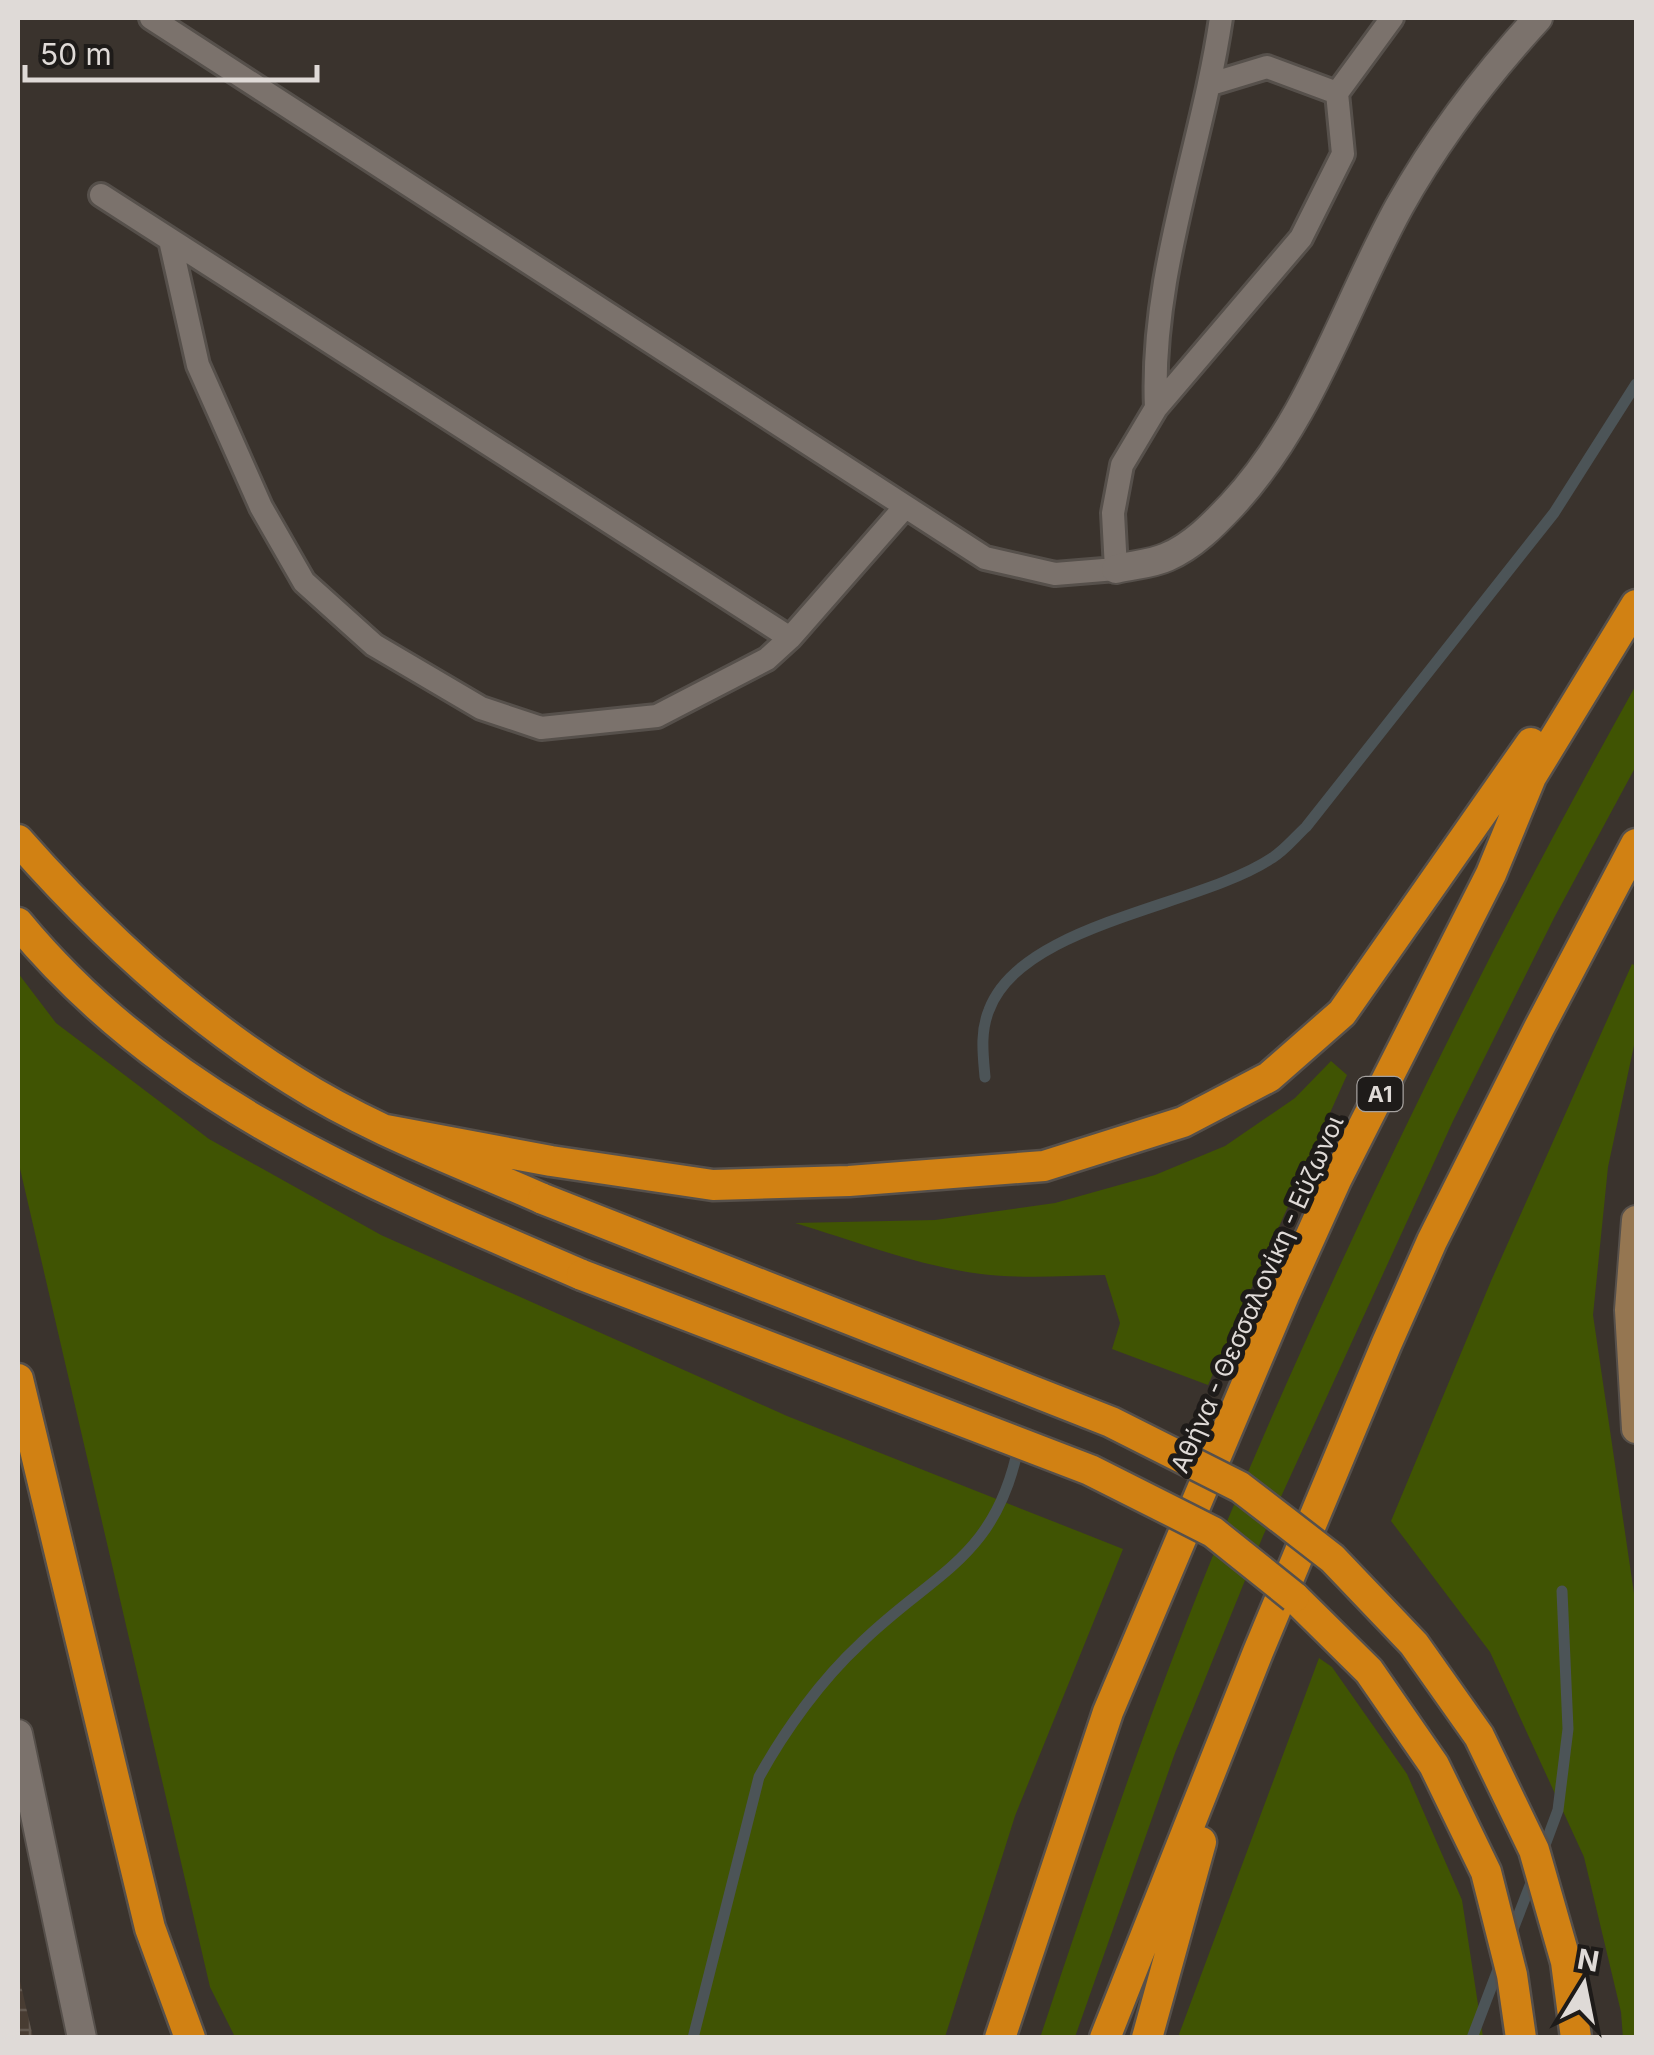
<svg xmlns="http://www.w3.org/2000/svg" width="1654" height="2055" viewBox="0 0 1654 2055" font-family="Inter,sans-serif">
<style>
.industrial{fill:url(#industrial-grid)}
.grass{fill:#405403}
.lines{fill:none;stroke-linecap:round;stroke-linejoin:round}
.stream{stroke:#4c5457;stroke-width:11}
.service-casing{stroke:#56504b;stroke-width:28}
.minor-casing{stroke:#56504b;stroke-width:32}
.tertiary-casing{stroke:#56504b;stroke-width:32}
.secondary-casing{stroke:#56504b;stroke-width:32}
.motorway-casing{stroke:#56504b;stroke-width:35}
.service{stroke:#7b726c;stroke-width:22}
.minor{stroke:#7b726c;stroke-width:28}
.tertiary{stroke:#7b726c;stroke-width:28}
.secondary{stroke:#957651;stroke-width:28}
.motorway{stroke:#d18113;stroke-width:30}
.motorway-bridge-casing{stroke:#56504b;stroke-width:35;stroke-linecap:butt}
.motorway-bridge{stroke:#d18113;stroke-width:30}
.labels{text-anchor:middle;stroke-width:10;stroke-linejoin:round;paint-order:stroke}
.shield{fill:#1e1b19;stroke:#a5a19e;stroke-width:2.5}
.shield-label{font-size:22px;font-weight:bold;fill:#dfdad7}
.street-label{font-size:25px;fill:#dfdad7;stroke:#1e1b19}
</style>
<defs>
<pattern id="industrial-grid" width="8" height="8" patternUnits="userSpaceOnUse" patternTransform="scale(2.5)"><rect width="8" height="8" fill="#483c32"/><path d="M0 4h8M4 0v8" fill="none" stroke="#62584f"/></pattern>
</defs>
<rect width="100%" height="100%" fill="#3a332d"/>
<!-- industrial -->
<path class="industrial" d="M18,1973L33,2037H18Z"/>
<!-- grass -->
<path class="grass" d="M1636,685V766L1554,918L1453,1121L1263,1536L1175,1753L1075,2037L1040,2038C1098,1863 1157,1689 1228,1519C1348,1234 1485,955 1636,685Z
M1632,964L1636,966V1036L1608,1167L1593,1315L1636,1607V2037L1623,2038L1621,2012L1584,1857L1490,1652L1391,1521L1491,1281Z
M18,973L56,1023L209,1139L381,1235L787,1416L1123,1549L1015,1816L945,2037H235L210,1987L18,1160Z
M1331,1061L1347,1075L1208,1385L1112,1349L1120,1323L1105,1275C1063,1276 1022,1279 981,1274C918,1266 855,1241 795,1223L935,1220L1055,1203L1155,1175L1225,1146L1295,1098Z
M1319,1658L1332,1667L1407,1774L1462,1900L1483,2037H1178Z"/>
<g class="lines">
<!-- stream -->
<path class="stream" d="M985,1077C983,1054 980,1032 989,1010C1021,923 1199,907 1272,858C1285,850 1295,837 1306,827L1554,513L1636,384
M1542,1853L1558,1810L1568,1729L1562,1591
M1510,1937L1534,1875
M693,2038L759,1777C785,1730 821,1680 861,1643C935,1571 996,1559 1019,1444
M1472,2038L1502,1959"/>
<defs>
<path id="service" d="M151,18L985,558L1055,574L1116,569L1113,513L1122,465L1156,408L1301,238L1343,154L1337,93L1267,67L1211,84
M1337,93L1392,18
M101,195L790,638
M170,240L198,365L261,507L304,582L374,645L481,708L541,728L657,716L767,659L790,638L904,508
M1156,408C1150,274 1202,148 1221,18"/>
<path id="minor" d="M1116,569C1132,565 1152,564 1167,557C1193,546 1214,524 1232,505C1311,420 1344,307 1399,207C1438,137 1484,77 1538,18"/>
<path id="tertiary" d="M18,1734L82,2038"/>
<path id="secondary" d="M1636,1220L1629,1310L1636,1429"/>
<path id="motorway" d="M18,840C99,932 189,1016 294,1081C371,1130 460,1162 543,1199
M18,923C167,1104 374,1185 582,1275
M386,1130L551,1161L713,1185L849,1181L1044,1166L1183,1122L1269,1077L1342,1013L1531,743
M18,1379L150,1928L190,2038
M1294,1597L1369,1671L1434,1765L1486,1872L1512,1975L1521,2038
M1000,2038L1108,1712L1285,1293L1336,1180L1491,874L1531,777L1636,605
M1105,2038L1258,1652L1386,1345L1432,1241L1539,1028L1636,844
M1147,2038L1201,1842"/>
</defs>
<!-- service casing -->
<use href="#service" class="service-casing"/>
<!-- minor casing -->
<use href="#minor" class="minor-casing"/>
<!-- tertiary casing -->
<use href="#tertiary" class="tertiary-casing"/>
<!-- secondary casing -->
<use href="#secondary" class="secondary-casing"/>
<!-- motorway casing -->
<use href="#motorway" class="motorway-casing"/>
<!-- service -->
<use href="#service" class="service"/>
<!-- minor -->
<use href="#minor" class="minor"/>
<!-- tertiary -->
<use href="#tertiary" class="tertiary"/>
<!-- secondary -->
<use href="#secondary" class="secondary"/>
<!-- motorway -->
<use href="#motorway" class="motorway"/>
<defs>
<path id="motorway-bridge" d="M543,1199L1111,1422L1240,1487L1332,1558L1414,1644L1479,1736L1534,1850L1566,1962L1576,2038
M582,1275L1090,1470L1213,1532L1294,1597"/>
</defs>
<!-- motorway-bridge casing -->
<use href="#motorway-bridge" class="motorway-bridge-casing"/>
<!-- motorway-bridge -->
<use href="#motorway-bridge" class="motorway-bridge"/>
</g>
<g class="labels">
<!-- shield labels -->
<rect class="shield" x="1357.5" y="1077" width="45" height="34" rx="8"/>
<g class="shield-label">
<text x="1380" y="1102">Α1</text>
</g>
<!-- street labels -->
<g class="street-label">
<text transform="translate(1257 1294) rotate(-66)" y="9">Αθήνα - Θεσσαλονίκη - Εύζωνοι</text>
</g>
</g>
<!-- border -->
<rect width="1654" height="2055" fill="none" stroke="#dfdad7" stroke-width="40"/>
<!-- north arrow -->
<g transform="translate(1584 1985) rotate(10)" stroke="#1e1b19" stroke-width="8" paint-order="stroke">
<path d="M0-8L18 38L0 25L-18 38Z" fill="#dfdad7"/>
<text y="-15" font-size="28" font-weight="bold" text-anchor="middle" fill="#dfdad7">N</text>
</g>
<!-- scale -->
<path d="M25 65v15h292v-15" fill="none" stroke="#dfdad7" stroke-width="5"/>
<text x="40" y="65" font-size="30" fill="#dfdad7" stroke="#1e1b19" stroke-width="8" paint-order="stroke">50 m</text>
</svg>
